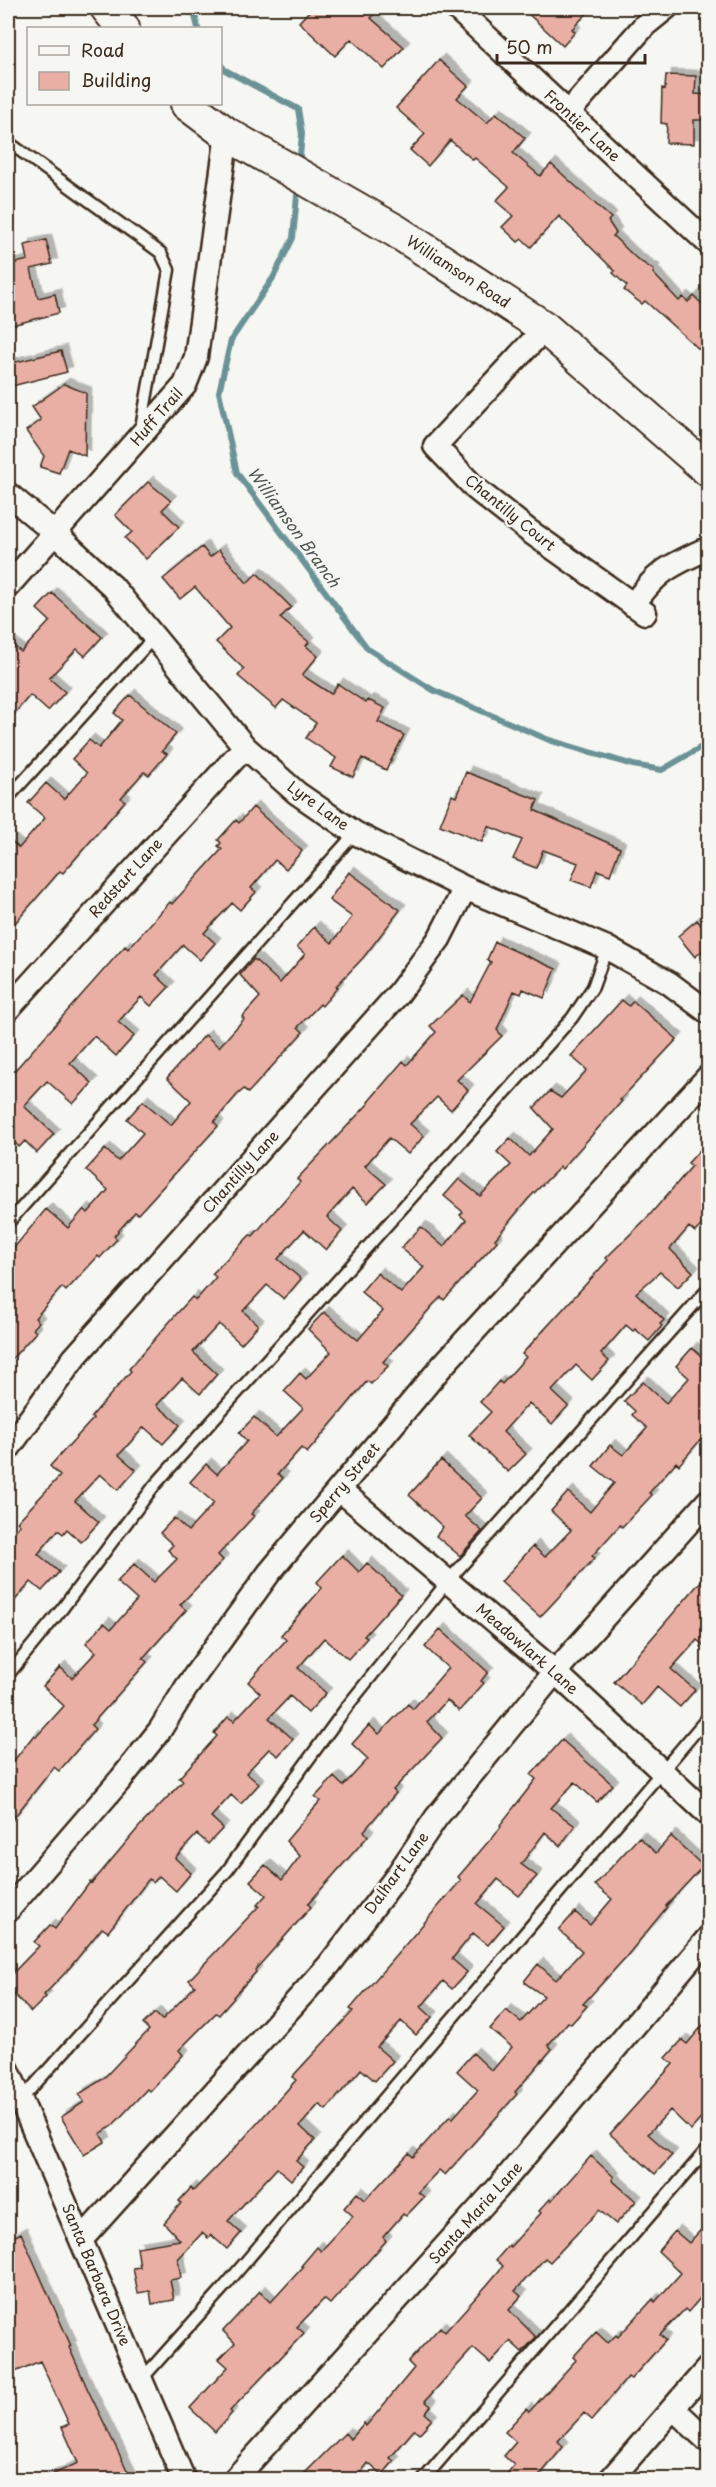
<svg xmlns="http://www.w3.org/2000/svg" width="716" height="2487" viewBox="0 0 716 2487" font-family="'Playpen Sans',sans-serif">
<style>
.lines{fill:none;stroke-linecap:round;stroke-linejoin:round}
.stream{stroke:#6a9297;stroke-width:6}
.building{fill:#e9afa5;stroke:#3b2a1e;stroke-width:1.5;filter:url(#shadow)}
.lane-casing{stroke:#3b2a1e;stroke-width:15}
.street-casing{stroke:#3b2a1e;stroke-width:27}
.secondary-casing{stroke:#3b2a1e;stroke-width:36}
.lane{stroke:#f6f6f2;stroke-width:10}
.street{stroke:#f6f6f2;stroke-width:22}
.secondary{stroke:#f6f6f2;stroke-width:32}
.labels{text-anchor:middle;stroke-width:5;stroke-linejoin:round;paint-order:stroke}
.street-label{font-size:15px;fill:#3b2a1e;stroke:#f6f6f2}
.water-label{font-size:16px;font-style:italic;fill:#4e5550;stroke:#f6f6f2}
</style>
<defs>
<filter id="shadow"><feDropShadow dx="5.5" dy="-5.5" stdDeviation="0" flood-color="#0004"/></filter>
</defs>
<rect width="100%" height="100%" fill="#f6f6f2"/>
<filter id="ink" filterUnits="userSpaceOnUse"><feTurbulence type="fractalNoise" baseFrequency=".0167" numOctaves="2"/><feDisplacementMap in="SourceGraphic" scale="12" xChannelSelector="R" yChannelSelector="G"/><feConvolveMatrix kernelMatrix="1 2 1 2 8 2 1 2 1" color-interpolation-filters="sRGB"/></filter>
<g filter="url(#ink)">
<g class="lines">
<!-- stream -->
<path class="stream" d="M193,8L198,28
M220,64L225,70L298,109L302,134L299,166
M298,185L293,238L273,278L231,340L219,392L237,473L368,649L433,690L549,740L633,765L662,770L708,743"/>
</g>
<!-- building -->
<path class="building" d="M312,8H365L373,15L371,18L404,47L384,69L351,39L335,56L299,22Z
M522,8H592L572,29L575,32L563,46Z
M439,60L468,86L457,98L487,123L496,113L525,138L513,153L540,176L551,164L611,218L608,221L616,233L613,236L637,259L654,270L653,273L679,301L683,297L688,302L694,296L708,310V357L645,301L642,304L624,290L627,286L613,273L615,271L559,216L531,247L522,239L518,242L502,227L513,216L496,201L509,187L475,158L473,160L450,140L428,166L410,150L425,134L396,108Z
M666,75L696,76L695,94L708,95V120H694V144L666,143L667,124L661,123L662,88L665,89Z
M46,240L52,264L31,269L38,298L55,294L59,313L8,326V265L28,260L25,245Z
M61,351L67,372L8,387V364Z
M64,384L86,393L85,456L68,449L59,473L40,467L44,456L26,431L41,420L32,407Z
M148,482L171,501L162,510L179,527L146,559L125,538L132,532L115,515Z
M202,547L210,557L219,550L247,583L257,573L291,607L280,618L309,642L306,646L318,656L302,675L331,694L338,684L366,703L368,700L385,708L378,722L404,735L386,770L362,758L353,777L331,767L336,758L306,738L316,723L283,700L276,708L238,676L244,669L216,642L230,628L195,587L180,599L163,579Z
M52,593L102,637L85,656L77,649L49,678L65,692L48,711L30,695L8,721V641L21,652L50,621L37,609Z
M130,695L176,734L162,751L167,754L149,775L144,772L142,774L121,798L125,801L63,873L60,871L8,931V838L19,848L45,818L28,803L46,783L64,799L87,773L72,759L89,740L99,748L122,720L114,713Z
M466,772L538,800L534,810L620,848L610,875L597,870L591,887L571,880L578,863L543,850L536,868L513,859L522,840L488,826L482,842L440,825L452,795L456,797Z
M253,807L302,851L286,869L275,860L251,888L256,892L240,910L232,903L204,933L215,943L200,960L183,945L156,975L169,987L151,1006L141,997L118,1022L134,1036L116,1056L94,1036L70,1063L92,1083L73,1104L47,1081L24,1106L54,1134L37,1153L25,1141L19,1147L8,1136V1078L125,946L128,949L170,902L172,904L222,849L218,846L221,843L218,840L236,820L239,823Z
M349,872L400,910L363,958L336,986L338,987L322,1006L320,1004L298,1027L303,1032L248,1093L244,1089L237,1095L214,1122L218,1126L138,1214L135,1212L114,1236L117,1239L100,1258L98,1256L66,1291L62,1287L35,1318L39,1322L33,1329L36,1332L8,1363V1255L46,1209L68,1228L84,1209L88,1213L108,1190L86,1170L105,1149L118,1161L143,1133L127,1119L143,1101L171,1125L191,1101L167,1078L205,1035L219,1047L244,1019L242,1017L260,997L240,975L254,959L280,983L305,954L297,947L314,927L332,943L352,917L329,900Z
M697,920L708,934V946L695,957L678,936Z
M495,942L556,969L544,998L523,989L521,994L514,991L497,1030L502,1036L457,1080L468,1090L451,1110L437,1097L410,1124L424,1136L408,1154L389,1138L365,1166L386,1184L368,1203L352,1189L327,1217L342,1231L326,1250L304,1230L278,1259L301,1279L284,1299L267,1285L243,1311L258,1325L241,1344L219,1324L193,1352L217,1374L200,1394L182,1378L157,1405L180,1425L163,1444L144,1427L119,1455L136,1470L118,1490L100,1474L75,1501L99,1522L81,1542L67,1529L63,1534L58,1530L38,1554L59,1572L42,1591L31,1582L8,1608V1539L20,1525L17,1522L60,1476L50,1466L93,1419L91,1417L131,1371L129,1369L172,1319L192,1297L196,1300L216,1277L212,1274L250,1235L253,1236L300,1182L297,1179L369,1103L368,1102L403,1061L407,1065L436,1032L430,1026L463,995L470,1002L491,962L487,960Z
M622,1000L629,1006L633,1001L677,1039L620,1100L622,1101L562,1169L560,1167L528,1199L495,1239L497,1241L444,1300L441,1297L433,1305L383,1362L388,1366L371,1384L367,1381L307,1453L301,1448L278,1474L283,1478L251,1514L254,1516L218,1555L223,1560L180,1605L186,1610L143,1658L147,1662L91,1725L95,1729L59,1771L54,1767L8,1825V1768L34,1735L36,1737L64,1706L43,1686L60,1667L72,1678L96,1652L86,1643L104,1623L111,1629L137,1600L117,1582L134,1564L154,1582L177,1559L168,1550L173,1545L160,1533L174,1518L188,1531L214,1503L190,1482L206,1464L217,1474L247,1441L239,1433L254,1417L276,1437L303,1408L284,1391L300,1373L306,1379L331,1352L308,1329L324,1312L358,1340L383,1311L361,1292L377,1273L401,1293L424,1267L401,1248L421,1227L444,1247L466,1220L460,1215L463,1212L444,1196L459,1179L480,1196L511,1165L497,1152L510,1138L529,1156L553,1129L534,1108L550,1091L561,1098L587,1070L571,1056Z
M708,1141V1218L695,1232L689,1227L670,1249L693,1272L678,1287L660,1272L636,1293L664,1320L660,1324L662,1326L649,1341L635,1329L633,1331L626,1325L601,1354L609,1361L592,1380L576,1365L552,1391L568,1406L552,1424L529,1403L503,1432L526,1454L508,1472L469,1435L491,1412L480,1402L499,1381L502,1384L526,1357L522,1354L608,1260L606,1258L648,1217L692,1166L688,1163Z
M692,1348L708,1362V1431L679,1465L676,1462L649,1493L652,1495L622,1527L620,1525L592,1556L595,1558L540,1617L501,1582L533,1546L545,1557L571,1530L551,1511L568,1492L590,1512L614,1483L593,1466L610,1445L623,1455L647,1428L632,1415L635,1411L624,1401L643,1382L666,1403L689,1378L676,1366Z
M441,1460L482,1498L465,1516L482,1531L460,1556L436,1536L443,1527L409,1495Z
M342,1555L359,1572L367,1563L401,1595L364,1636L367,1638L348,1659L324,1638L298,1668L326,1693L308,1713L290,1696L269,1718L293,1739L278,1756L269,1749L246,1773L259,1784L241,1804L231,1795L211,1817L223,1828L208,1844L197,1834L175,1858L191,1873L176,1891L159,1876L153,1883L149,1879L108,1932L102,1928L67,1971L44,1995L46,1997L31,2012L8,1988V1978L39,1946L34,1942L50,1925L55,1929L90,1882L92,1883L139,1827L183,1781L179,1778L217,1736L214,1733L228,1717L234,1721L260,1693L248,1682L286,1640L281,1635L322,1588L317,1582Z
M708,1573V1649L697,1640L671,1669L695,1690L680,1707L657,1687L642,1705L614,1682Z
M440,1629L488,1672L481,1681L484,1683L459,1711L447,1700L427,1722L442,1738L393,1790L396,1793L364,1831L368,1836L308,1904L311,1907L255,1970L256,1972L233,1997L234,1998L219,2015L216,2013L179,2050L183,2055L150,2091L147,2089L112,2126L100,2134L105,2142L84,2155L61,2117L84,2102L79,2094L103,2079L149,2030L143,2024L155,2013L162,2020L195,1986L189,1980L259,1906L257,1905L266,1895L250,1881L265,1865L282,1880L300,1856L286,1841L320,1801L315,1797L334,1777L343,1786L368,1759L352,1744L369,1725L379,1734L408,1704L413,1709L448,1668L425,1647Z
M562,1740L613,1785L597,1802L575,1782L551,1808L575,1826L560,1846L545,1832L521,1864L537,1876L519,1896L498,1879L477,1904L504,1926L488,1945L473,1933L452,1959L467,1972L452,1989L443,1981L421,2007L432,2017L416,2035L401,2021L377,2047L393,2061L375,2081L361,2069L326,2110L319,2104L300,2126L315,2140L296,2161L303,2167L291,2180L277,2168L228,2221L241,2233L227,2249L211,2235L208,2238L202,2233L178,2259L181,2278L170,2280L174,2300L152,2304L150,2291L138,2293L133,2268L140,2267L137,2247L180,2240L164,2223L181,2203L179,2201L191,2188L193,2191L236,2147L296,2080L292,2077L353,2011L350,2009L461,1880L458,1877L501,1827L500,1825L536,1779L531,1775Z
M671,1836L703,1866L666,1906L667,1907L626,1957L583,2004L587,2006L571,2024L568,2022L548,2045L552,2049L515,2092L517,2094L445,2175L439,2170L418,2192L424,2197L406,2216L403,2214L383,2237L386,2241L330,2304L324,2299L297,2327L304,2333L230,2411L232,2413L215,2432L190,2408L228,2367L219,2359L235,2343L223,2331L260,2291L271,2302L303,2267L301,2266L317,2247L321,2251L353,2216L344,2208L357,2193L365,2200L409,2153L413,2157L450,2116L452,2119L478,2090L457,2071L473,2053L492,2071L512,2047L490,2029L506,2010L521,2022L544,1996L525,1983V1980L538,1964L556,1980L582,1951L559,1930L575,1912L590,1925L612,1899L595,1885L639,1837L656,1853Z
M708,2019V2110L691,2130L670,2110L648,2134L672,2155L655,2174L610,2134L673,2064L666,2058L682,2040L687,2044Z
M591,2156L614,2177L612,2180L636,2201L616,2224L599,2210L550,2262L545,2258L515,2291L521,2296L509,2310L536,2337L522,2352L510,2341L490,2363L473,2348L425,2401L431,2406L425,2413L432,2419L419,2434L414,2430L390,2458L394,2461L382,2475L368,2463L355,2480H298L345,2433L350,2439L364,2423L366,2426L414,2368L408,2362L440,2327L445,2332L487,2285L503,2266L496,2260L509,2245L510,2247L541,2213L539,2211L550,2199L551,2201Z
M708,2222V2289L688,2312L685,2309L660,2335L666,2340L631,2379L628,2377L592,2420L584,2413L558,2441L563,2447L536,2480H502L514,2465L504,2456L516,2442L505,2432L526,2409L529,2412L576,2360L573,2357L596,2332L608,2343L616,2335L618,2337L653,2299L655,2302L681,2273L658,2251L675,2231L689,2243Z
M21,2233L71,2346L69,2347L88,2390L132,2480H41L78,2463L62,2427L69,2424L40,2361L13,2373L8,2360V2297L13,2295L8,2283V2240Z"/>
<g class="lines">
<defs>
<path id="lane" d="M8,142L161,253L169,270L141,428
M8,798L155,636
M8,1223L355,833
M8,1675L62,1609L154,1486L572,1018L593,987L607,948
M20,2101L227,1871L349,1704L448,1581L708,1289
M141,2380L225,2286L708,1717
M423,2480L708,2148"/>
<path id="street" d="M456,8L708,243
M568,113L645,25L666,8
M545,328L435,446L476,489L529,531L645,613
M8,494L56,534L113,587L245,747L297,793L355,833L465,888L607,948L669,983L708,1012
M8,586L185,385L196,357L227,134
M633,605C656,573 667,567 702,551
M8,1009L245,747
M8,1449L74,1358L399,993L439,939L465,888
M340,1490L555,1672L708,1814
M8,1910L121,1779L160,1730L186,1688L269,1573L442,1366L708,1077
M8,2070L184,2480
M81,2240L329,1965L394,1880L436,1818L555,1672L708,1501
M674,2409L708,2441
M234,2480L498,2188L708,1938
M610,2480L708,2368"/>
<path id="secondary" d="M107,8L123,28
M187,104L227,134L396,231L545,328L708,470"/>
</defs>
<!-- lane casing -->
<use href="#lane" class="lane-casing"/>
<!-- street casing -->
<use href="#street" class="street-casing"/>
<!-- secondary casing -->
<use href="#secondary" class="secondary-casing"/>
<!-- lane -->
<use href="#lane" class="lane"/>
<!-- street -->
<use href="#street" class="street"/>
<!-- secondary -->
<use href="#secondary" class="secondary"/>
</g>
</g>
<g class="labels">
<!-- street labels -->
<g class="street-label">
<text transform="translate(582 126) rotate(43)" y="5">Frontier Lane</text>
<text transform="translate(458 272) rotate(33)" y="5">Williamson Road</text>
<text transform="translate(157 417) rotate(-49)" y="5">Huff Trail</text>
<text transform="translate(510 513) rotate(39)" y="5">Chantilly Court</text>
<text transform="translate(318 806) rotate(36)" y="5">Lyre Lane</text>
<text transform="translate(126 878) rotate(-48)" y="5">Redstart Lane</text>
<text transform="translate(241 1172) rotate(-48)" y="5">Chantilly Lane</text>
<text transform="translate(345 1483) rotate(-50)" y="5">Sperry Street</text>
<text transform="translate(527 1649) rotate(41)" y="5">Meadowlark Lane</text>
<text transform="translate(397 1873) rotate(-54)" y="5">Dalhart Lane</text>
<text transform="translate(476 2213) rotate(-48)" y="5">Santa Maria Lane</text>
<text transform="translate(96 2275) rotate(67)" y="5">Santa Barbara Drive</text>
</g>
<!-- water labels -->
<g class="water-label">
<text transform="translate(294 527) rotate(54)" y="6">Williamson Branch</text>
</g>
</g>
<!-- margin -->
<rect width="716" height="2487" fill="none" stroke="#f6f6f2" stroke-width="30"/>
<rect x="15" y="15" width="686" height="2457" fill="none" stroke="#3b2a1e" stroke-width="2" filter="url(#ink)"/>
<!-- legend -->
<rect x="27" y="27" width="195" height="78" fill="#f6f6f2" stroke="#aba49d" stroke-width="1.5"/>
<rect x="39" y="46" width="30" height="9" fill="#f6f6f2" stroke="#aba49d" stroke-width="1.5"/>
<text x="81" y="57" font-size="18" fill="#3b2a1e">Road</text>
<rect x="39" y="72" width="30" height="18" fill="#e9afa5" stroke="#aba49d" stroke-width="1.5"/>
<text x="81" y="87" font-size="18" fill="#3b2a1e">Building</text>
<!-- scale -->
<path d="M497 54v9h148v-9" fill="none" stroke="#3b2a1e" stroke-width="3"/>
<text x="506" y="54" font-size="18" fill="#3b2a1e" stroke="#f6f6f2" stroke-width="4.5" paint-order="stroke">50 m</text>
</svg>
